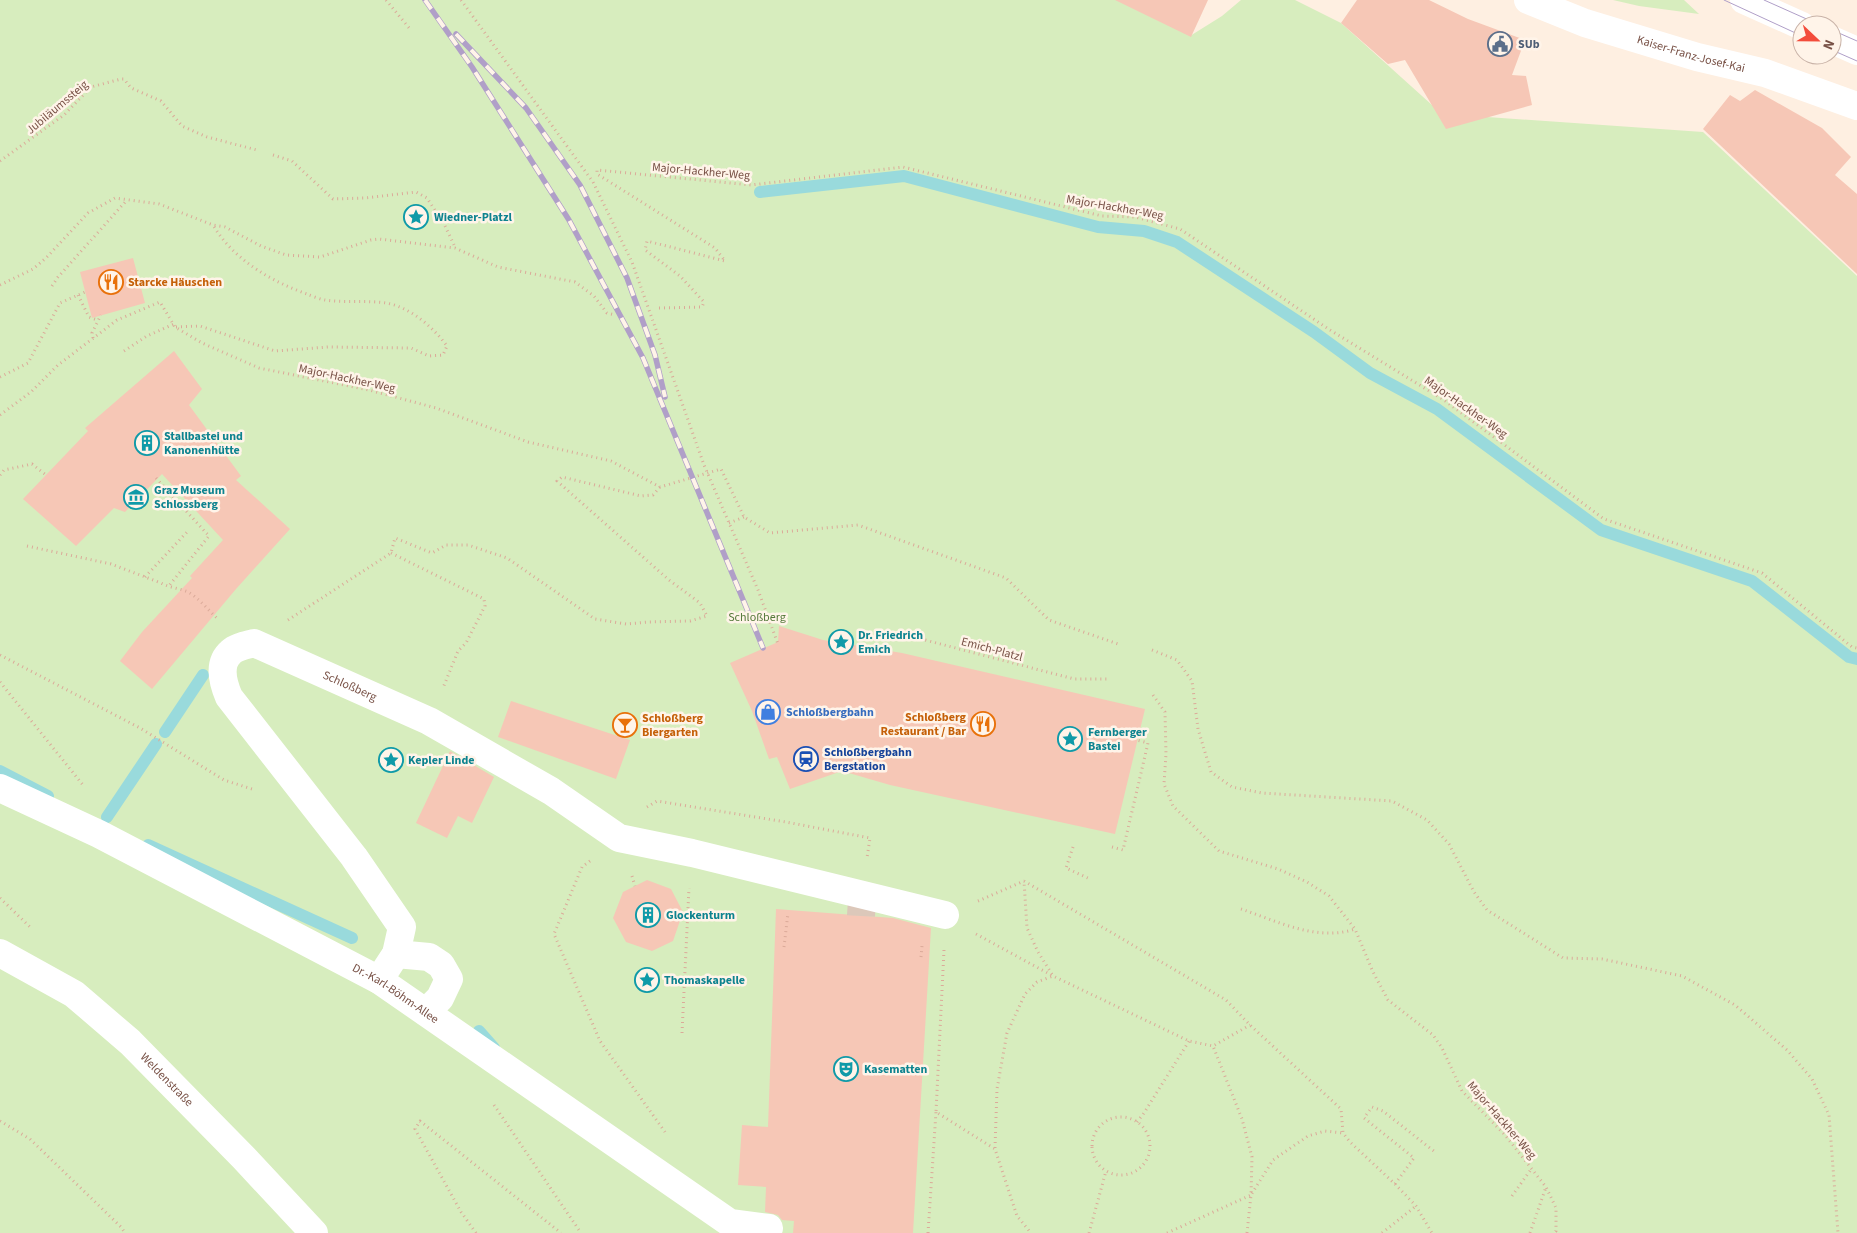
<svg xmlns="http://www.w3.org/2000/svg" width="1857" height="1233" viewBox="0 0 1857 1233" font-family="'Source Sans 3',sans-serif">
<style>
.green{fill:#d7edbe}
.lines{fill:none;stroke-linecap:round;stroke-linejoin:round}
.stream{stroke:#99dadc;stroke-width:12}
.building{fill:#f6c7b6}
.minor-tunnel{stroke:#dcc8ba;stroke-width:28;stroke-dasharray:28 14;stroke-linecap:butt}
.path{stroke:#dbaa99;stroke-width:3;stroke-dasharray:1 4;stroke-linecap:butt}
.minor{stroke:#fff;stroke-width:28}
.tram{stroke:#b09fc8;stroke-width:1}
.rail-casing{stroke:#b09fc8;stroke-width:5.5}
.rail{stroke:#fff4e9;stroke-width:4;stroke-dasharray:11;stroke-linecap:butt}
.labels{text-anchor:middle;stroke-width:5;stroke-linejoin:round;paint-order:stroke}
.service-label{font-size:12px;font-weight:bold;fill:#4e5e75;stroke:#fff4e9;text-anchor:start}
.street-label{font-size:12px;fill:#785146;stroke:#fff4e9}
.culture-label{font-size:12px;font-weight:bold;fill:#0d838f;stroke:#fff4e9;text-anchor:start}
.food-label{font-size:12px;font-weight:bold;fill:#c56008;stroke:#fff4e9;text-anchor:start}
.park-label{font-size:12px;fill:#55793a;stroke:#fff4e9}
.shop-label{font-size:12px;font-weight:bold;fill:#366cbe;stroke:#fff4e9;text-anchor:start}
.transit-label{font-size:12px;font-weight:bold;fill:#164399;stroke:#fff4e9;text-anchor:start}
</style>
<rect width="100%" height="100%" fill="#feefe1"/>
<!-- green -->
<path class="green" d="M0,0H1145L1190,36L1222,16L1241,0H1295L1341,23L1432,105L1487,117L1703,132L1857,276V1233H0Z
M1613,0H1684L1699,14L1639,6Z"/>
<g class="lines">
<!-- stream -->
<path class="stream" d="M760,192L904,176L1098,227L1144,231L1177,242L1314,332L1370,373L1437,409L1601,530L1752,581L1849,657L1857,659
M165,732L203,675
M0,771L48,796
M107,817L156,744
M148,845L352,938
M479,1031L494,1048"/>
</g>
<!-- building -->
<path class="building" d="M1115,0H1208L1191,37Z
M1357,0H1429L1468,19L1525,40L1512,75L1526,76L1532,105L1446,129L1405,60L1388,64L1341,23Z
M1755,90L1822,128L1851,157L1835,175L1857,194V274L1703,129L1730,95L1740,101Z
M133,258L145,303L92,318L80,272Z
M174,351L202,389L189,405L241,476L236,480L290,529L236,589L152,689L120,661L142,632L192,578L190,576L223,540L162,474L125,512L114,508L76,546L23,499L88,431L85,428Z
M779,626L823,640L902,653L1145,709L1115,834L890,785L842,771L790,789L777,757L769,759L752,711L730,663L778,642Z
M511,701L630,740L616,779L498,737Z
M450,751L494,777L472,823L458,816L447,838L416,823Z
M647,880L671,889L683,912L673,941L652,951L626,942L613,918L623,892Z
M776,909L893,918L931,928L913,1233H793L794,1221L782,1220L778,1215L765,1212L766,1187L738,1185L742,1125L768,1127Z"/>
<g class="lines">
<!-- minor-tunnel -->
<path class="minor-tunnel" d="M861,916L863,881"/>
<!-- path -->
<path class="path" d="M386,0L410,29
M461,0L593,182L632,262L704,465L758,590L778,644
M273,155L292,161L333,199L365,198L416,192L427,198L445,226L455,247
M0,161L64,115L91,87L121,79H124L131,88L161,101L182,126L207,137L257,150
M0,285L33,269L46,258L88,213L115,198L159,204L213,225L225,227L261,246L286,255L320,257L371,240L379,239L455,248L498,267L575,282L594,296L607,313L615,315
M52,286L58,277L127,200
M78,295L89,317L97,320
M659,308L702,307L704,302L680,276L645,250L647,241L725,261L715,248L597,174V170L751,185L903,167L1102,216L1135,217L1180,229L1330,330L1444,400L1604,519L1762,573L1852,647L1857,648
M176,327L200,326L275,351L328,347L411,348L429,356L443,355L447,346C433,327 410,307 386,303C366,300 345,303 325,300C319,299 312,296 307,294C270,281 233,259 213,225
M93,338L92,333L101,315
M124,351L147,336L174,324
M0,377L28,363L60,303L85,292
M0,415L31,392L58,365L117,320L160,302L175,327L202,343L259,368L369,390L436,408L528,442L611,461L660,487L721,469L744,517L770,533L858,525L1006,578L1049,620L1121,645
M0,475L4,470L32,464L46,475
M156,478L209,536L168,587
M729,523L744,517
M27,546L111,564L161,583C170,588 179,588 188,592C199,598 208,610 218,619
M391,553L484,599L485,606L466,643L458,651L443,688
M145,577L187,532
M288,620L391,553L395,538L432,553L446,545H468L507,558L595,619L626,624L649,622L690,621L707,616L700,603L669,580L557,481L562,477L641,496L653,495L660,487
M906,635L1074,679H1109
M1152,650L1177,660L1192,681L1198,729L1211,772L1232,787L1262,793L1392,801L1427,820L1449,844L1474,892L1487,910L1563,958L1602,959L1682,976L1735,1005L1787,1050L1812,1079L1829,1115L1838,1233
M0,655L140,728L224,780L255,790
M0,682L83,785
M1153,695L1165,712L1166,754L1164,784L1173,806L1219,851L1278,869L1307,882L1329,896L1355,929L1373,972L1388,1000L1433,1035L1442,1048L1462,1091L1505,1135L1546,1187L1556,1208V1231L1554,1233
M647,807L657,801L786,822L870,838L867,858
M1073,847L1066,868L1090,879
M1112,847L1123,850L1148,743L1137,740
M590,861L582,867L554,934L600,1041L665,1132
M632,876L635,886
M1024,881L1226,1000L1250,1025L1341,1109L1343,1133L1350,1142L1395,1184L1416,1206L1432,1233
M0,898L30,927
M978,901L1024,881
M1241,909C1277,921 1317,942 1355,929
M976,934L1053,976L1189,1041L1213,1046L1250,1025
M784,947L788,913
M944,950L936,1112L995,1149L1017,1216L1031,1233
M921,957L922,946
M682,1033L689,888
M494,1105L581,1233
M1092 1146a29 29 0 1 1 58 0a29 29 0 1 1-58 0Z
M0,1121L30,1139L121,1227L125,1233
M1137,1122L1144,1113L1189,1041
M995,1148L997,1089L1007,1033L1025,994L1037,982L1053,976L1038,952L1027,928L1024,881
M1395,1184L1414,1158L1364,1118L1372,1107L1383,1111L1435,1152
M1512,1196L1532,1168
M476,1233L461,1212L415,1129L420,1121L561,1233
M928,1233L936,1112
M1089,1233L1106,1171
M1167,1233L1251,1195L1252,1157L1242,1119L1213,1046
M1247,1233L1251,1195L1273,1160L1308,1136L1325,1131L1343,1133
M1382,1233L1416,1206
M1530,1233L1546,1187"/>
<!-- minor -->
<g class="minor">
<path id="s1" d="M1528,0L1585,23L1697,57L1765,73L1857,106"/>
<path d="M1744,0L1802,26"/>
<path d="M1832,40L1857,51"/>
<path id="s2" d="M0,788L99,834L379,980L730,1223L769,1228"/>
<path id="s3" d="M0,953L74,994L130,1042L244,1158L314,1233"/>
<path d="M396,954L429,957L441,965L449,979L440,998L426,1012"/>
<path id="s4" d="M379,980L396,954L402,927L354,857L229,697C223,683 217,664 231,652C236,647 247,645 254,643L429,721L551,791L619,838L692,853L945,915"/>
</g>
<!-- tram -->
<path class="tram" d="M1724,0L1802,36
M1764,0L1820,25
M1832,30L1857,41
M1832,50L1857,61"/>
<defs>
<path id="rail" d="M425,0L472,67L569,220L643,358L763,648
M456,34L526,108L580,185L627,278L655,355L665,397"/>
</defs>
<!-- rail casing -->
<use href="#rail" class="rail-casing"/>
<!-- rail -->
<use href="#rail" class="rail"/>
</g>
<!-- icons -->
<defs>
<symbol id="civic-ring" viewBox="-11 -11 22 22"><circle r="9.5" fill="#fff4e9" stroke="#5c6f8a" stroke-width="1.5"/><path d="M-.6-6.5H3V-4.5H.6V-3L4-1V1h2V6H-6V1h2V-1L-.6-3ZM-1.2 2.5V6h2.4V2.5Z" fill="#5c6f8a"/></symbol>
<symbol id="sight-ring" viewBox="-11 -11 22 22"><circle r="9.5" fill="#fff4e9" stroke="#0f9aa8" stroke-width="1.5"/><path d="M0-6L1.8-2.2L6-1.7L2.9 1.2L3.7 5.4L0 3.3L-3.7 5.4L-2.9 1.2L-6-1.7L-1.8-2.2Z" fill="#0f9aa8"/></symbol>
<symbol id="restaurant-ring" viewBox="-11 -11 22 22"><circle r="9.5" fill="#fff4e9" stroke="#e8710a" stroke-width="1.5"/><path d="M-5-6h1v4h1v-4h1v4h1v-4h1v5L-1.5 .5V6h-2V.5L-5-1ZM5-6V6H3V1.5H1.5Q1.5-4 5-6Z" fill="#e8710a"/></symbol>
<symbol id="building-ring" viewBox="-11 -11 22 22"><circle r="9.5" fill="#fff4e9" stroke="#0f9aa8" stroke-width="1.5"/><path d="M-4-6H4V6H1V3H-1V6H-4ZM-2.5-4.3h1.7v1.8h-1.7ZM.8-4.3h1.7v1.8H.8ZM-2.5-1h1.7V.8h-1.7ZM.8-1h1.7V.8H.8Z" fill="#0f9aa8"/></symbol>
<symbol id="museum-ring" viewBox="-11 -11 22 22"><circle r="9.5" fill="#fff4e9" stroke="#0f9aa8" stroke-width="1.5"/><path d="M0-6L6-3V-2H-6V-3ZM-5-1h2V3h-2ZM-1-1h2V3h-2ZM3-1h2V3H3ZM-6 4H6V6H-6Z" fill="#0f9aa8"/></symbol>
<symbol id="shop-ring" viewBox="-11 -11 22 22"><circle r="9.5" fill="#fff4e9" stroke="#3f7fe0" stroke-width="1.5"/><path d="M-5-2.5h2.3a2.7 3.5 0 0 1 5.4 0H5L5.5 6h-11ZM-1.5-2.5h3a1.5 2.3 0 0 0-3 0Z" fill="#3f7fe0"/></symbol>
<symbol id="bar-ring" viewBox="-11 -11 22 22"><circle r="9.5" fill="#fff4e9" stroke="#e8710a" stroke-width="1.5"/><path d="M-6-5H6L.8 .8V4.5H3.5V6h-7V4.5H-.8V.8Z" fill="#e8710a"/></symbol>
<symbol id="station-ring" viewBox="-11 -11 22 22"><circle r="9.5" fill="#fff4e9" stroke="#1a4fb4" stroke-width="1.5"/><path d="M-3-6H3Q5-6 5-4V2Q5 4 3 4L4.5 6H3L1.5 4h-3L-3 6H-4.5L-3 4Q-5 4-5 2V-4Q-5-6-3-6ZM-3.5-4v3h7v-3ZM-3.5 1v1.5H-2V1ZM2 1v1.5H3.5V1Z" fill="#1a4fb4"/></symbol>
<symbol id="theatre-ring" viewBox="-11 -11 22 22"><circle r="9.5" fill="#fff4e9" stroke="#0f9aa8" stroke-width="1.5"/><path d="M-5-5.5Q0-4 5-5.5V0Q5 5 0 6Q-5 5-5 0ZM-3.3-2.5H-1v1.5H-3.3ZM1-2.5H3.3v1.5H1ZM-2.8 1Q0 5.5 2.8 1Z" fill="#0f9aa8"/></symbol>
</defs>
<g fill-rule="evenodd">
<use href="#civic-ring" x="1486" y="30" width="28" height="28"/>
<use href="#sight-ring" x="402" y="203" width="28" height="28"/>
<use href="#restaurant-ring" x="97" y="268" width="28" height="28"/>
<use href="#building-ring" x="133" y="429" width="28" height="28"/>
<use href="#museum-ring" x="122" y="483" width="28" height="28"/>
<use href="#sight-ring" x="827" y="628" width="28" height="28"/>
<use href="#shop-ring" x="754" y="698" width="28" height="28"/>
<use href="#restaurant-ring" x="969" y="710" width="28" height="28"/>
<use href="#bar-ring" x="611" y="711" width="28" height="28"/>
<use href="#sight-ring" x="1056" y="725" width="28" height="28"/>
<use href="#station-ring" x="792" y="745" width="28" height="28"/>
<use href="#sight-ring" x="377" y="746" width="28" height="28"/>
<use href="#building-ring" x="634" y="901" width="28" height="28"/>
<use href="#sight-ring" x="633" y="966" width="28" height="28"/>
<use href="#theatre-ring" x="832" y="1055" width="28" height="28"/>
</g>
<g class="labels">
<!-- service labels -->
<g class="service-label">
<text x="1518" y="48">SUb</text>
</g>
<!-- street labels -->
<g class="street-label">
<text dy="4" stroke="none"><textPath href="#s1" startOffset="172">Kaiser-Franz-Josef-Kai</textPath></text>
<text transform="translate(57 107) rotate(-40)" y="4">Jubiläumssteig</text>
<text transform="translate(701 171) rotate(5)" y="4">Major-Hackher-Weg</text>
<text transform="translate(1115 207) rotate(10)" y="4">Major-Hackher-Weg</text>
<text transform="translate(347 378) rotate(12)" y="4">Major-Hackher-Weg</text>
<text transform="translate(1466 407) rotate(35)" y="4">Major-Hackher-Weg</text>
<text transform="translate(992 649) rotate(15)" y="4">Emich-Platzl</text>
<text dy="4" stroke="none"><textPath href="#s4" startOffset="525">Schloßberg</textPath></text>
<text dy="4" stroke="none"><textPath href="#s2" startOffset="446">Dr.-Karl-Böhm-Allee</textPath></text>
<text dy="4" stroke="none"><textPath href="#s3" startOffset="211">Weldenstraße</textPath></text>
<text transform="translate(1502 1120) rotate(49)" y="4">Major-Hackher-Weg</text>
</g>
<!-- culture labels -->
<g class="culture-label">
<text x="434" y="221">Wiedner-Platzl</text>
<text x="164" y="440">Stallbastei und<tspan x="164" dy="14">Kanonenhütte</tspan></text>
<text x="154" y="494">Graz Museum<tspan x="154" dy="14">Schlossberg</tspan></text>
<text x="858" y="639">Dr. Friedrich<tspan x="858" dy="14">Emich</tspan></text>
<text x="1088" y="736">Fernberger<tspan x="1088" dy="14">Bastei</tspan></text>
<text x="408" y="764">Kepler Linde</text>
<text x="666" y="919">Glockenturm</text>
<text x="664" y="984">Thomaskapelle</text>
<text x="864" y="1073">Kasematten</text>
</g>
<!-- food labels -->
<g class="food-label">
<text x="128" y="286">Starcke Häuschen</text>
<text x="966" y="721" text-anchor="end">Schloßberg<tspan x="966" dy="14">Restaurant / Bar</tspan></text>
<text x="642" y="722">Schloßberg<tspan x="642" dy="14">Biergarten</tspan></text>
</g>
<!-- park labels -->
<g class="park-label">
<text x="757" y="621">Schloßberg</text>
</g>
<!-- shop labels -->
<g class="shop-label">
<text x="786" y="716">Schloßbergbahn</text>
</g>
<!-- transit labels -->
<g class="transit-label">
<text x="824" y="756">Schloßbergbahn<tspan x="824" dy="14">Bergstation</tspan></text>
</g>
</g>
<!-- north arrow -->
<g transform="translate(1817 40) rotate(112)"><circle r="24" fill="#fff4e9" stroke="#c9b3a8"/>
<path d="M0-4L9 19L0 12L-9 19Z" fill="#f34c3b"/>
<text y="-8" font-size="14" font-weight="bold" text-anchor="middle" fill="#785146">N</text>
</g>
</svg>
